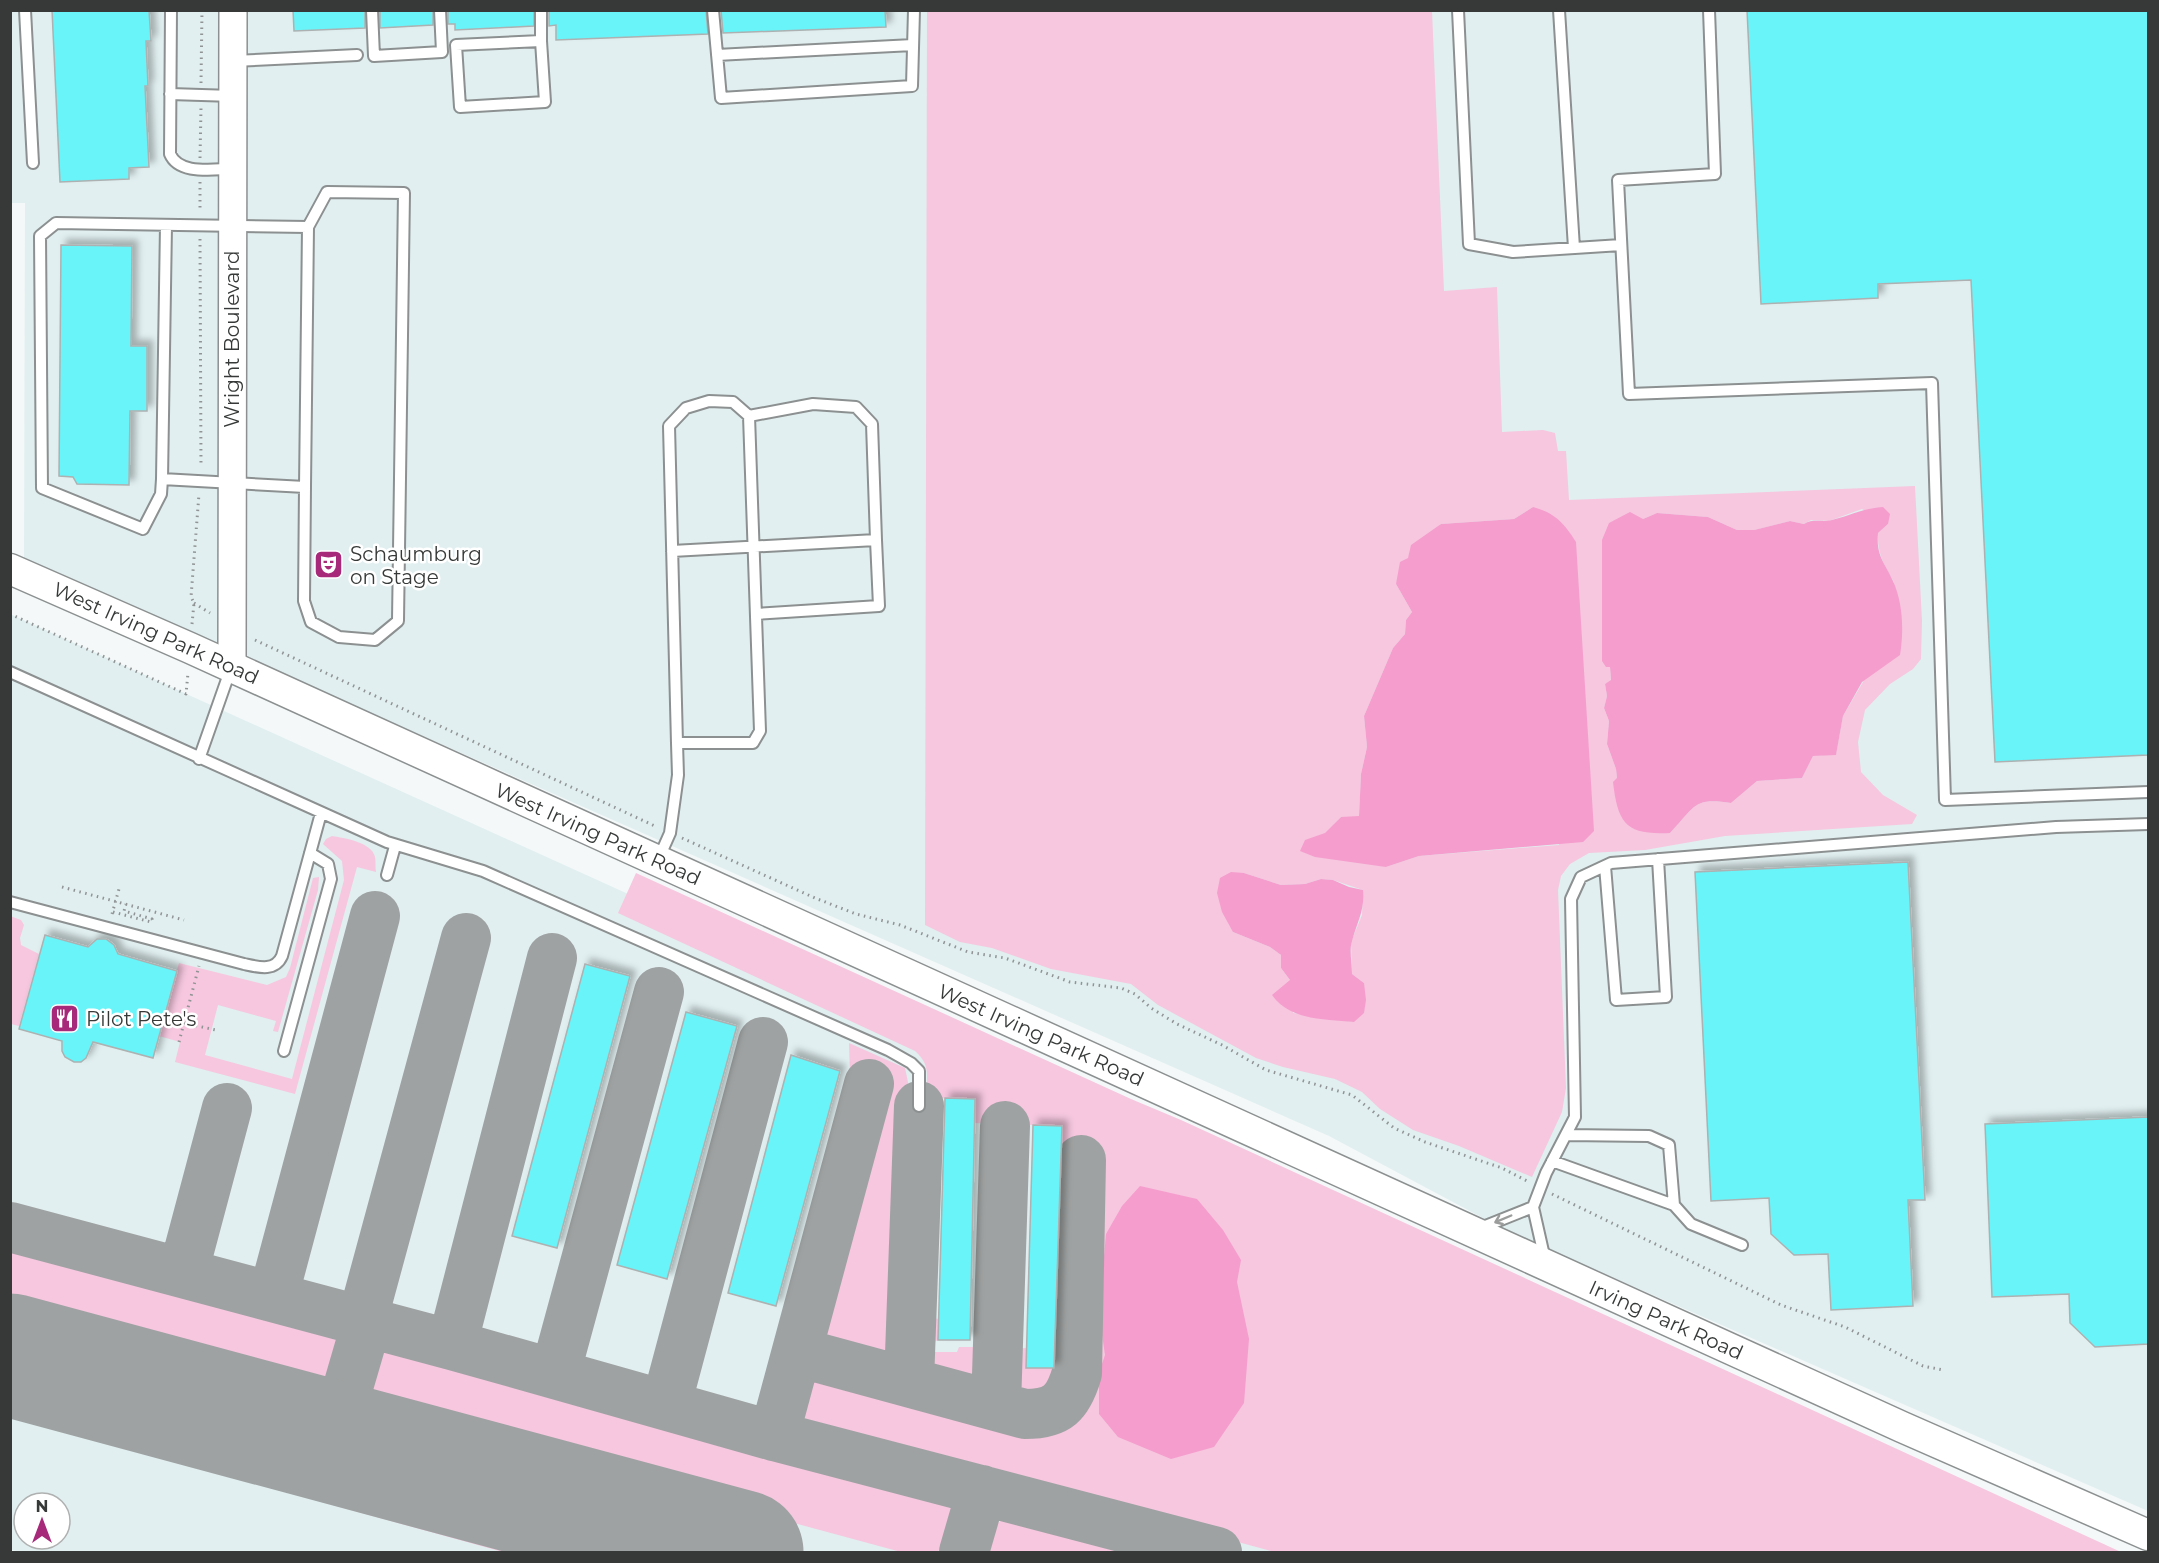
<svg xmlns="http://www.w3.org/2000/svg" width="2159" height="1563" viewBox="0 0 2159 1563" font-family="Montserrat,sans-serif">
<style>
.built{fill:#e1eff0;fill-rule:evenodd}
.green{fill:#f6c7df;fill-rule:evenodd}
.water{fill:#f59dcd}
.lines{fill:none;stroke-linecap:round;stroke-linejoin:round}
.taxiway{stroke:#9fa2a2;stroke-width:50}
.runway{stroke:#9fa2a2;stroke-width:123}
.building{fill:#68f4f8;stroke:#adb1b1;stroke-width:1.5;filter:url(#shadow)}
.service-casing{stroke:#8c9090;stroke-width:14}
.tertiary-casing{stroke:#8c9090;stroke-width:30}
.secondary-casing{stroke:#8c9090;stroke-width:33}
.path{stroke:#919494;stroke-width:3;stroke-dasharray:1.5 4.5;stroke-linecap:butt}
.service{stroke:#fff;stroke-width:10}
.tertiary{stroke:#fff;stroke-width:27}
.secondary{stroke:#fff;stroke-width:30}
.oneway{stroke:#9b9c9c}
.labels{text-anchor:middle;stroke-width:5;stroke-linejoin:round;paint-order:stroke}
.street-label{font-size:20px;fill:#373939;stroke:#fff}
.poi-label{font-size:20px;fill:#373939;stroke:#fff;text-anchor:start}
</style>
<defs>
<filter id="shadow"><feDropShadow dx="5.5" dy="-5.5" stdDeviation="3" flood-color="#0004"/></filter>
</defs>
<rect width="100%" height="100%" fill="#f4f8f8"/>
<!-- built -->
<path class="built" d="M10,11H2148V1511L1513,1234L1329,1136L24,560L25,203H11Z
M10,614L734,942L2071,1552H22L11,1550ZM24,1503H60V1539H24Z"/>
<!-- green -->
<path class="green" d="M927,11H1432L1444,291L1497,287L1502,432L1543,430L1555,433L1558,451H1566L1569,500L1915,486L1922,621L1921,659L1913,669L1890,684L1865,710L1858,742L1861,772L1883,795L1917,815L1912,824L1725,836L1645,850L1589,853L1570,864L1561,876L1558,890L1566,1088L1562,1112L1532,1177L1459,1146L1413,1130L1380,1109L1362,1092L1335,1079L1283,1067L1256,1058L1158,1005L1131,984L1051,969L992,948L960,942L925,925ZM1533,507L1559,845L1419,856L1386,867L1321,838L1341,817H1359L1361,774L1367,747L1364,716L1393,648L1405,634L1406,620L1412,612L1396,584L1408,558L1441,524L1514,519ZM1862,509L1888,524L1878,533C1877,553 1884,565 1894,582L1863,682L1843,716L1836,754L1813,756L1802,778L1757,781L1731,803C1693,797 1695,807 1670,833L1617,778L1616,769L1607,744L1609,721L1604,708L1607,696L1605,684L1611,681L1610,667L1643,519L1657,513L1708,517L1737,530H1754L1790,521L1804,524L1811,520L1829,521ZM1244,873L1281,885L1305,884L1321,879L1333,880L1363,890L1362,915L1351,942L1352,974L1364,983L1354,1022L1293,1013L1290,980L1281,968V955L1270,947L1233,932Z
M332,836C344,838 372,842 375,857C376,861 375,867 376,872L357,867L295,1094L175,1062L180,1042L159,1036L179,963L267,985L286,977L290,968L313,878L319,877L318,890L278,1032L273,1031L276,1021L218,1005L205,1055L292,1079L344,880L342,861L323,844L326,839Z
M636,873L1131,1099L1181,1120L2121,1552H1275L815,1427L804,1418L799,1397L806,1382L815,1377H837L1004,1424L1032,1428L1055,1426L1069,1417L1082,1399L1099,1313L1094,1149L1061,1147L1062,1126L974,1123L975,1099L926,1098C926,1077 932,1066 915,1051L618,913Z
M10,916L21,920L24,925L20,938L21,945L39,954L19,1026L11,1024Z
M849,1043L905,1068L909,1087L902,1355C901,1356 896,1362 895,1362C883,1370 836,1353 824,1346L821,1332L823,1316L887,1083L850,1075Z
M10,1244L329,1331C344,1344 344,1368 327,1381C318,1388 306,1390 295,1390L11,1313Z
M927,1317L939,1319L938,1340L934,1342V1352H957L959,1347H983C989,1353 991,1361 990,1369C985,1394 962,1387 944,1381C938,1379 931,1379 925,1376C918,1365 916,1324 927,1317Z
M1027,1348L1054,1360H1065C1067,1383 1059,1409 1030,1405C1024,1404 1018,1400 1012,1398C1005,1383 1007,1365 1009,1349Z
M398,1349L948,1499C967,1515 958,1545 935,1552C925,1555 911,1553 901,1552L403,1417C371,1405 355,1379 380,1351Z
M10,1398H11L582,1552H503L11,1416Z
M1014,1516H1021L1155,1552H990C987,1533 993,1520 1014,1516Z"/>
<!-- water -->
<path class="water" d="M1533,507C1555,513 1564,523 1576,542L1594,831L1583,842L1419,856L1386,867L1315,857L1300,851L1305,840L1325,833L1341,817L1359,816L1361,774L1367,747L1364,716L1393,648L1405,634L1406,620L1412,612L1396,584L1400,562L1408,558L1411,545L1441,524L1514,519Z
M1883,507L1890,514L1888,524L1878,533C1876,556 1884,561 1893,581C1903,603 1904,631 1900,655L1862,682L1843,716L1836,755L1813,756L1802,778L1757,781L1731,803C1693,797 1695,807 1670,833C1626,835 1618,824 1613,782L1617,778L1616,769L1607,744L1609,721L1604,708L1607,696L1605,684L1611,680L1610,667H1606L1602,661V540L1609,523L1630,512L1643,519L1657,513L1708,517L1737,530H1754L1790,521L1804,524C1814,518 1822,523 1832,520C1852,515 1861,509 1883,507Z
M1231,872L1244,873L1281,885L1305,884L1321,879L1333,880L1349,887L1363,890C1365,910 1357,922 1352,941C1349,950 1352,964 1352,974L1364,983L1366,1000L1364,1013L1354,1022C1326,1019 1290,1021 1272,995L1290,980L1281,968V955L1270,947L1233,932L1222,912L1217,893L1220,878Z
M1140,1186L1197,1199L1223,1230L1241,1260L1237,1282L1249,1339L1244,1403L1214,1447L1171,1459L1118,1437L1099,1414V1373L1105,1355L1099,1313L1106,1234L1122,1206Z"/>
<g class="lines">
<!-- taxiway -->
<path class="taxiway" d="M10,1227L452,1345L774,1436L1217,1552
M183,1273L227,1108
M273,1297L375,916
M362,1321L466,938
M452,1345L552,958
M797,1352L1025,1414C1058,1414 1068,1403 1077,1373L1081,1160
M555,1374L659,992
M909,1382L919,1106
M666,1405L763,1042
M996,1406L1005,1126
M774,1436L869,1084
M332,1442L367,1322
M964,1552L982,1490"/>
<!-- runway -->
<path class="runway" d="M10,1355L742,1552"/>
</g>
<!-- building -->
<path class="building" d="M52,10H149L151,41H146L148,86H145L149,167L129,168V179L60,182Z
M293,10H365V28L294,31Z
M380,10H433V25L380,28Z
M448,10H534V26L455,30V24H448Z
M549,10H706L708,34L556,40V25L549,26Z
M721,10H885L886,27L723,33Z
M1747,10H2148V755L1995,762L1971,280L1878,284V298L1761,304Z
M61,245L132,246L131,346H147V411H130L129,485L77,484L73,477L59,476Z
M1908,862L1925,1200H1908L1913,1306L1831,1310L1828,1254L1794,1255L1771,1234L1769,1198L1711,1201L1695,872Z
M45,935L88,947L97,939H106L114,945L118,954L177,971L153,1058L93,1042L86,1058L81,1062H74L65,1057L62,1051V1041L19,1029Z
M585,964L630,976L557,1248L512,1236Z
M686,1012L737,1026L667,1279L617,1265Z
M791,1055L840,1071L776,1306L728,1293Z
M945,1098L975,1099L970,1340H938Z
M2148,1117V1344L2095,1347L2070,1323L2069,1294L1992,1297L1985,1124Z
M1033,1125L1062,1126L1054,1368H1026Z"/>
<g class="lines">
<defs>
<path id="service" d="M25,10L33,163
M171,10L170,154C179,175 212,169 232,169
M372,10L374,56L442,52L440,10
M541,10V41L456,45L460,107L545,102L541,41
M713,10L721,98L912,86L914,10
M1458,10L1469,244L1513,252L1621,245
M1559,10L1574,248
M1709,10L1715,174L1618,180L1629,394L1932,383L1945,800L2148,792
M717,55L913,45
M233,61L357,55
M170,94L233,96
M749,416L813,404L856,407L872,424L876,540
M162,479L305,487L308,227L56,223L40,236L42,488L143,529L161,494L162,479L166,225
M305,487L304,601L311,622L339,637L375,640L398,621L404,193L327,192L308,227
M672,551L876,540L879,606L756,614
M10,672L387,842L483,871L888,1050L911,1063L919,1071V1106
M199,759L231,668
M658,860L670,833L678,775L677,743L669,426L686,408L709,401L733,402L749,416L760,731L753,743H677
M1605,866L1616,1000L1666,997L1658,859
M387,875L395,846
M10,902L244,964C258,967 275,972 282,956L321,813
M284,1051L331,879L328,864L310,853
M1566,1135L1649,1136L1669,1145L1674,1205L1691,1224L1742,1245
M1552,1161L1674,1205
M1478,1229L1533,1207
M1545,1260L1533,1207L1546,1173L1575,1117L1571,899L1581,877L1611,863L2056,827L2148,824"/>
<path id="tertiary" d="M232,667L233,10"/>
<path id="secondary" d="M10,569L190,648L1902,1427L2148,1535"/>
</defs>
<!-- service casing -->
<use href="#service" class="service-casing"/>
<!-- tertiary casing -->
<use href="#tertiary" class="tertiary-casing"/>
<!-- secondary casing -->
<use href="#secondary" class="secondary-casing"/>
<!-- path -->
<path class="path" d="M201,83L202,10
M200,158L201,107
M200,182V212
M200,239L201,467
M194,603L210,613
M10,614L186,694L188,673
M192,624L194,603L191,597L199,494
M255,640L657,827
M682,838L815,898L856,914L900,925L968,952L1005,958L1070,982L1121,988L1135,994L1151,1008L1177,1024L1222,1045L1266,1070L1352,1095L1394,1128L1425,1142L1502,1168L1527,1181
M62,887L184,920
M113,912L151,922L152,919L124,911L126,904
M112,914L119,889
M184,1023L216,1030
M179,1042L199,966
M1552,1194L1781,1305L1845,1327L1923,1366L1943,1370"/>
<!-- service -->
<use href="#service" class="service"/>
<!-- tertiary -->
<use href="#tertiary" class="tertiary"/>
<!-- secondary -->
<use href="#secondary" class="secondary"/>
</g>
<!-- one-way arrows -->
<defs><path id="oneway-shaft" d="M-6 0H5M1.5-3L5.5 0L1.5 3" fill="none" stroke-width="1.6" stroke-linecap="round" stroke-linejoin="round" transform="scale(1.5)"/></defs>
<use class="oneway" href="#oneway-shaft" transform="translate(1503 1219) rotate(157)"/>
<!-- icons -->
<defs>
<symbol id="theatre-square" viewBox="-11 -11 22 22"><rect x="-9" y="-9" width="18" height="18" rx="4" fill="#a7297a" stroke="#fff"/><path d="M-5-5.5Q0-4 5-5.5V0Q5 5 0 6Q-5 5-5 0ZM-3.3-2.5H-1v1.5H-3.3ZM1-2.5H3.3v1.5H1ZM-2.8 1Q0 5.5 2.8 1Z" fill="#fff"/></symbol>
<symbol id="restaurant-square" viewBox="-11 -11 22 22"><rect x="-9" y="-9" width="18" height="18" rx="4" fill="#a7297a" stroke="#fff"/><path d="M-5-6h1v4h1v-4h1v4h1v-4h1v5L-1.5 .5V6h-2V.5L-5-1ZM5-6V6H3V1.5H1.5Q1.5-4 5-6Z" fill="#fff"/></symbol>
</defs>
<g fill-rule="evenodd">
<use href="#theatre-square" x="312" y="548" width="33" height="33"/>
<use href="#restaurant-square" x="48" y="1002" width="33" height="33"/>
</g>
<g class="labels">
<!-- street labels -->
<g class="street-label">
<text transform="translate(232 339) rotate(-90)" y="7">Wright Boulevard</text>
<text transform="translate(156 633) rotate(24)" y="7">West Irving Park Road</text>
<text transform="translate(598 834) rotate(24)" y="7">West Irving Park Road</text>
<text transform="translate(1041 1035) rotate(24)" y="7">West Irving Park Road</text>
<text transform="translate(1666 1320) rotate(24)" y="7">Irving Park Road</text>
</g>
<!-- poi labels -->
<g class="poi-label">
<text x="350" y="561">Schaumburg<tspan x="350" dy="23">on Stage</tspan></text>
<text x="86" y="1026">Pilot Pete's</text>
</g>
</g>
<!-- border -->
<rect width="2159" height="1563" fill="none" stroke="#373939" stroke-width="24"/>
<!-- north arrow -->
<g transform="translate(42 1521)"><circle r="28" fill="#ffffff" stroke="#afb0b0" stroke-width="1.5"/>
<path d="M0-4.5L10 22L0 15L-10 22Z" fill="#a7297a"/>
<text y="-9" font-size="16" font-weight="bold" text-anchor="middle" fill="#373939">N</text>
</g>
</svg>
